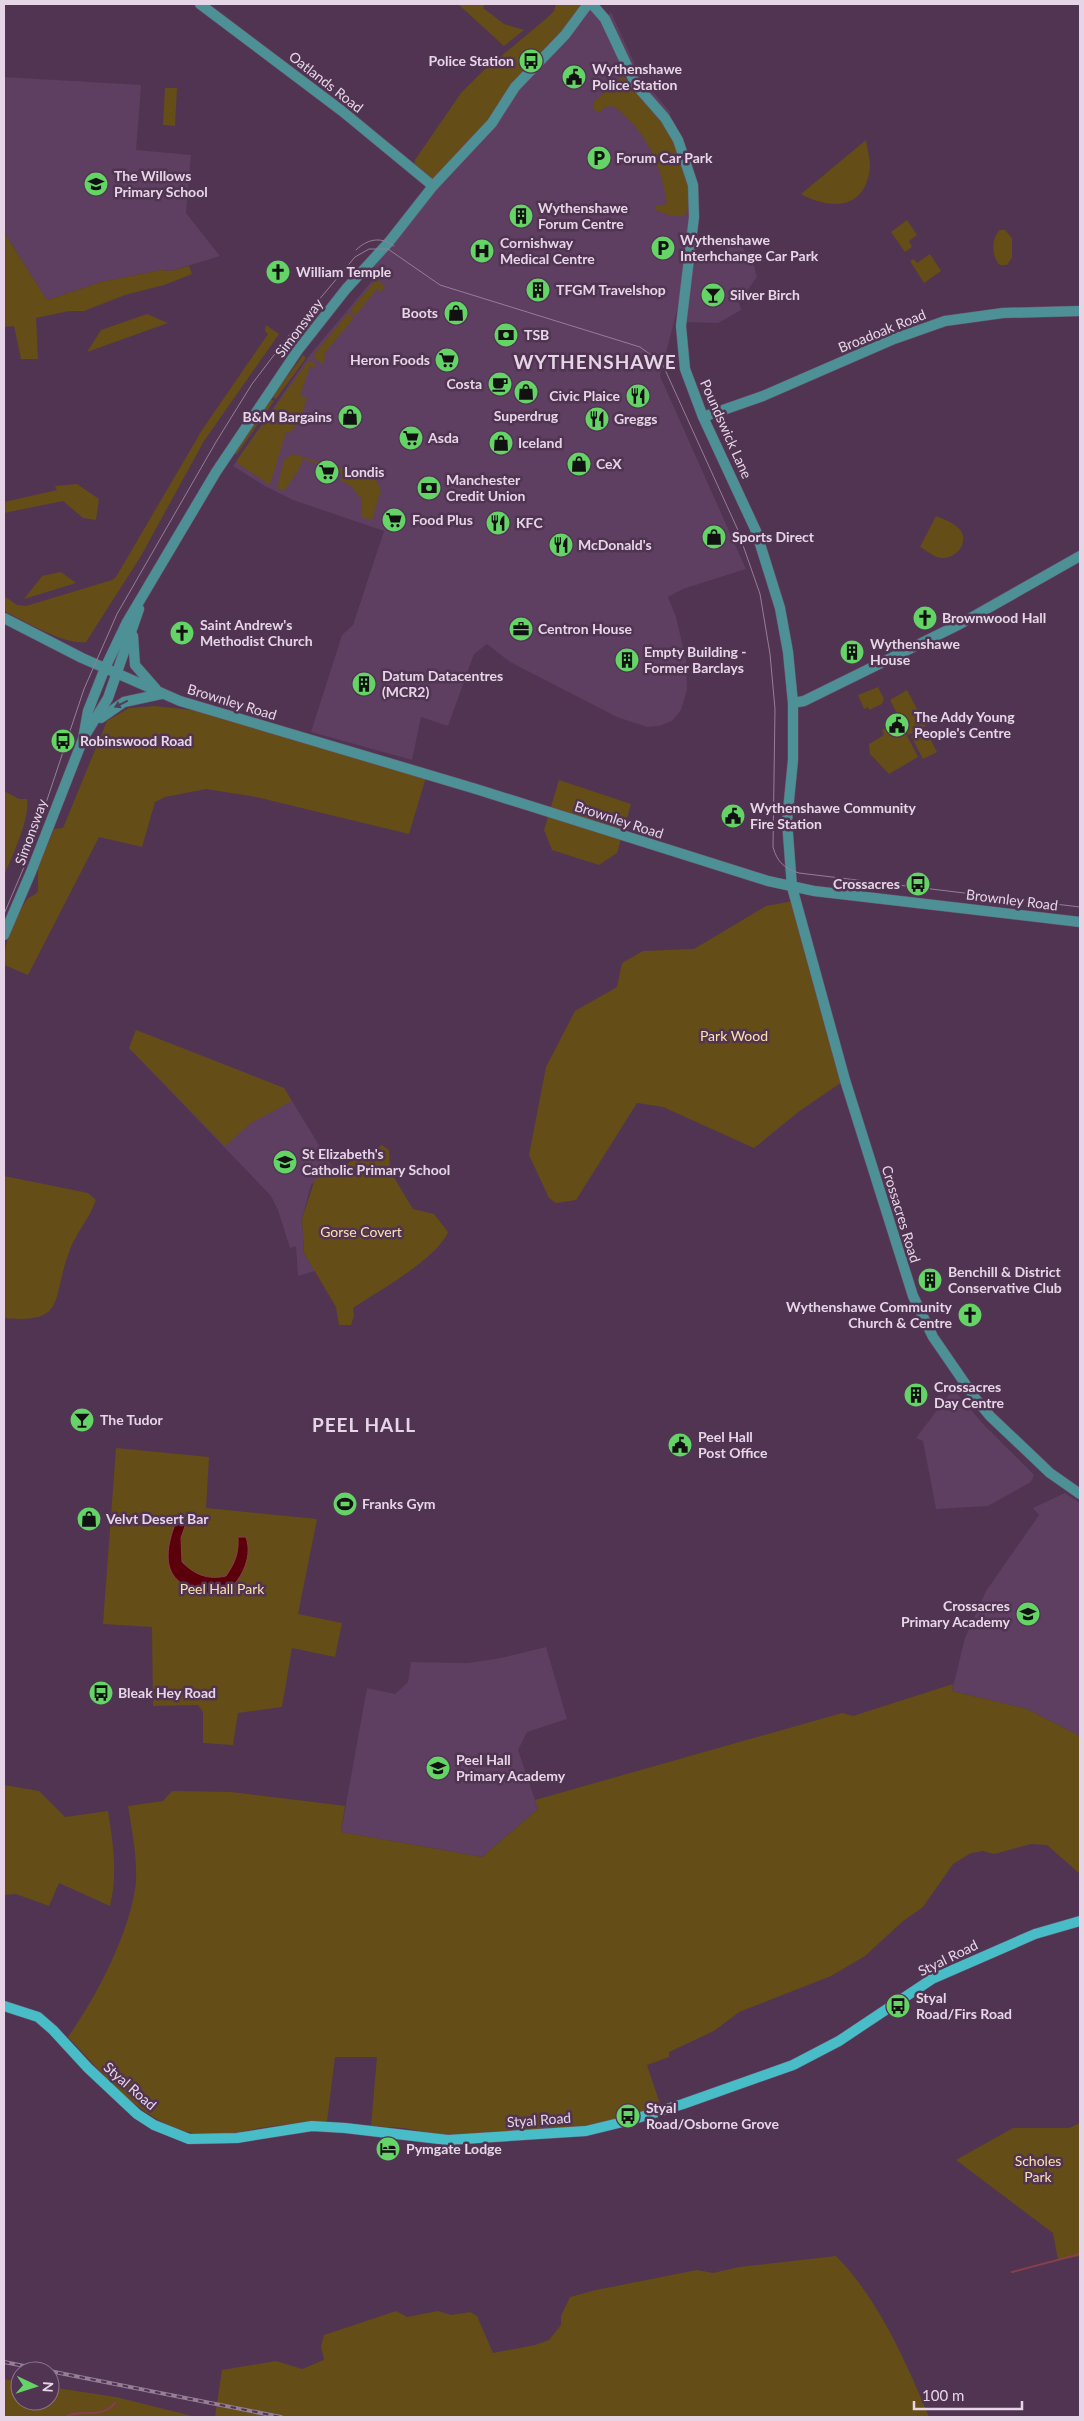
<svg xmlns="http://www.w3.org/2000/svg" width="1084" height="2421" viewBox="0 0 1084 2421" font-family="Lato,sans-serif">
<style>
.built{fill:#5e3e61}
.green{fill:#654d17}
.water{fill:#5b000a;stroke:#85404c}
.lines{fill:none;stroke-linecap:round;stroke-linejoin:round}
.stream{stroke:#85404c;stroke-width:2}
.tertiary-casing{stroke:#6b516d;stroke-width:11}
.secondary-casing{stroke:#6b516d;stroke-width:11}
.tertiary{stroke:#4d9096;stroke-width:10}
.secondary{stroke:#48bcc7;stroke-width:10}
.tram{stroke:#957e96;stroke-width:1}
.rail-casing{stroke:#957e96;stroke-width:4}
.rail{stroke:#503452;stroke-width:2;stroke-dasharray:5.5;stroke-linecap:butt}
.oneway{fill:#503d59}
.labels{text-anchor:middle;stroke-width:5;stroke-linejoin:round;paint-order:stroke}
.poi-label{font-size:14px;font-weight:bold;fill:#e6d5e7;stroke:#503452;text-anchor:start}
.street-label{font-size:14px;fill:#e6d5e7;stroke:#503452}
.park-label{font-size:14px;fill:#fae0ac;stroke:#503452}
.district-label{font-size:19px;font-weight:bold;letter-spacing:1px;fill:#e6d5e7;stroke:#503452}
</style>
<rect width="100%" height="100%" fill="#503452"/>
<!-- built -->
<path class="built" d="M588,4L605,19L611,12L641,78L671,113L660,118L690,207L679,303L660,376L746,569L683,589L668,597L676,617L686,660L687,690L681,710L672,721L659,726L647,727L617,717L510,662L487,644L474,654L448,726L421,717L412,760L311,732L342,635L353,625L384,531L293,500L265,486L233,466L309,356L376,276L367,267Z
M4,77L141,85L136,150L191,155L186,213L220,256L171,271L161,270L101,282L47,300L4,232Z
M738,240L754,266L757,277L739,302L741,310L718,323L683,322L691,272L695,259L703,260L712,258Z
M136,1030L284,1088L336,1173L322,1176L311,1185L302,1219L304,1253L315,1271L298,1276L296,1246L290,1248L278,1210L271,1196L129,1048Z
M953,1389L984,1425L1034,1475L1031,1482L988,1506L936,1509L923,1441L916,1438Z
M1065,1493L1080,1503V1736L1027,1709L952,1691L965,1638L986,1591L1039,1515L1033,1508Z
M546,1647L567,1719L527,1732L518,1750L538,1809L482,1857L341,1832L367,1688L395,1694L408,1682L411,1662L468,1663L501,1658Z"/>
<!-- green -->
<path class="green" d="M458,4H485L483,8L504,24L524,30L504,46Z
M556,4H588L492,123L433,186L413,169L415,160L461,93L482,72L547,18L554,11Z
M623,76L671,134L688,184L690,207L684,216H670L656,210V206L667,204C661,164 646,130 613,106L604,107L601,112L595,111L593,107L594,102Z
M165,88H177L175,126L163,125Z
M866,140C867,148 870,158 870,167C866,209 832,211 801,194Z
M907,220L917,235L909,241L912,247L905,252L891,232Z
M1000,230H1005L1012,238V258L1007,265H1000C991,257 991,238 1000,230Z
M4,232L47,300L101,282L161,270L171,271L189,266L192,274L164,285L125,295L84,311H69L36,318L38,359H21L14,326L4,327Z
M930,254L941,271L924,283L910,261L914,259L917,263Z
M377,279L385,287L381,292L377,289L354,317L351,309Z
M349,312L353,319L323,355L326,358L322,364L313,356Z
M147,314L168,323L87,352L101,330Z
M266,325L279,334L204,441L141,556L86,642C63,645 25,621 4,611V596L17,605L26,606L112,580L116,577L202,430L268,334L265,331Z
M303,355L306,358L276,399L272,397Z
M309,360L316,365L314,368L310,366L300,396L307,398L299,423L289,433L286,432L270,485L237,463V460Z
M270,399L274,401L237,454H233Z
M292,454L362,474L363,471L373,474L381,490L372,520L361,517L362,500L351,486L341,481L342,476L340,471L303,459L298,471L284,491L277,488L284,460Z
M77,484L99,499L96,520L83,518L63,501L4,513V502L57,490L55,486Z
M936,516C943,519 952,522 957,527C972,538 958,560 941,558C934,557 927,551 920,547Z
M61,572L76,583L24,599L42,576Z
M878,687L884,699L882,704L869,710L868,707L864,709L858,695Z
M907,690L926,726L908,735L890,700Z
M155,706L200,711L427,774L409,834L256,797L206,789L165,797L155,802L142,847L99,837L28,975L4,965C4,941 13,921 26,901C29,896 35,896 38,891V867L54,829L63,828L107,721L129,708Z
M899,720L918,757L889,774L870,754L869,744L884,735L882,730Z
M925,729L937,752L923,759L911,736Z
M559,780L631,804L617,853L599,865L552,850L544,830Z
M4,791L19,799H27C30,820 12,856 4,876Z
M793,901L845,1080L801,1110L754,1148L663,1107L637,1103L576,1200L556,1203L549,1198L529,1155L546,1067L575,1011L617,987L622,963L643,951L694,949L766,906Z
M136,1030L284,1088L292,1101L251,1123L225,1146L129,1048Z
M382,1145L389,1150L390,1171L413,1209L434,1214L448,1232C437,1259 378,1291 353,1308L354,1316L351,1325H339L336,1307L304,1253L302,1219L315,1179L336,1173L352,1160Z
M4,1176L88,1193L96,1200C89,1220 74,1235 68,1255C52,1300 66,1324 4,1318Z
M116,1448L209,1457L206,1508L317,1519L298,1614L342,1623L335,1657L292,1648L282,1707L238,1713L233,1745L203,1743V1712L198,1705L153,1706L152,1627L103,1624Z
M953,1684L952,1691L1027,1709L1080,1736V1874L1047,1845L1031,1844L994,1854L983,1851L971,1853L953,1864L923,1907L902,1922L865,1956L831,1976L739,2012L714,2031L669,2052V2057L647,2065L661,2107L590,2126L447,2136L404,2128L371,2126L377,2057H335L327,2121C307,2123 286,2124 266,2127C250,2129 233,2135 217,2135C153,2138 108,2079 68,2037C96,1998 132,1929 136,1881C137,1856 132,1831 128,1806L163,1801L172,1791L231,1792L345,1806L341,1832L482,1857L538,1809L535,1800L842,1713L853,1716Z
M4,1785L39,1791L65,1817L108,1811C113,1843 118,1874 110,1906L59,1883L49,1906L16,1894L4,1895Z
M1080,2123V2256L1058,2260L1053,2233L956,2160L1013,2128H1069Z
M836,2256C878,2298 906,2362 929,2417H215L222,2370L276,2361L302,2369L324,2360L321,2346L324,2335L396,2311L407,2317L438,2311L451,2315L470,2312L477,2316L493,2353L535,2345L549,2340L561,2325V2316L570,2297L596,2290L697,2270L713,2273L739,2267Z
M4,2379L20,2382V2401H50V2387L116,2397L196,2417H4Z"/>
<!-- water -->
<path class="water" d="M178,1518L186,1523L181,1538L182,1562C195,1575 208,1580 226,1576C235,1563 239,1553 238,1537H246C250,1549 248,1560 243,1571C240,1577 235,1585 229,1589C211,1600 179,1589 171,1571C164,1556 171,1532 178,1518Z"/>
<g class="lines">
<!-- stream -->
<path class="stream" d="M1012,2272L1080,2254
M65,2417C84,2407 99,2421 115,2403"/>
<defs>
<path id="tertiary" d="M200,4L342,111L433,186
M592,4L605,19L636,85L665,118L678,140L693,185L694,217L681,326L685,369L703,417L756,531L780,608L788,652L793,703V760L787,821L792,887L845,1080L913,1296L933,1337L975,1398L990,1416L1050,1473L1080,1494
M703,417L763,396L894,339L945,321L1003,313L1080,311
M4,618L82,658L180,701L476,789L768,881L814,891L1080,922
M133,636L135,665L156,689
M793,703L804,701L960,624L1080,556
M101,718L124,702L161,694
M84,737L108,698L139,609
M4,935L31,872L83,739L88,711L105,668L127,622L216,472L298,350L346,289L389,242L433,186L492,123L515,87L565,35L588,4"/>
<path id="secondary" d="M4,2006L38,2017L53,2030L88,2068L137,2114L154,2125L189,2139L237,2138L312,2126L345,2128L448,2140L586,2131L631,2120L683,2104L793,2065L839,2041L932,1979L1035,1934L1080,1921"/>
</defs>
<!-- tertiary casing -->
<use href="#tertiary" class="tertiary-casing"/>
<!-- secondary casing -->
<use href="#secondary" class="secondary-casing"/>
<!-- tertiary -->
<use href="#tertiary" class="tertiary"/>
<!-- secondary -->
<use href="#secondary" class="secondary"/>
<!-- tram -->
<path class="tram" d="M356,250C367,239 381,236 394,246
M4,914L27,860L84,689L117,614L216,442L252,384L290,334L355,257L369,249H388L440,285L640,347L662,363L737,528L760,594L770,654L775,709L773,847C777,862 785,869 799,873L1080,907"/>
<defs>
<path id="rail" d="M4,2362L281,2417"/>
</defs>
<!-- rail casing -->
<use href="#rail" class="rail-casing"/>
<!-- rail -->
<use href="#rail" class="rail"/>
</g>
<!-- one-way arrows -->
<defs><path id="oneway-solid" d="M-6-.8H1V-3.2L6.5 0L1 3.2V.8H-6Z" transform="scale(1.25)"/></defs>
<use class="oneway" href="#oneway-solid" transform="translate(121 704) rotate(154)"/>
<!-- icons -->
<defs>
<symbol id="bus-disc" viewBox="-11 -11 22 22"><circle r="9.5" fill="#65d467" stroke="#503452"/><path d="M-5-6H5V4H4V6H2V4H-2V6H-4V4H-5ZM-3.5-4V0h7V-4ZM-3.5 1.2v1.5H-2V1.2ZM2 1.2v1.5H3.5V1.2Z" fill="#111"/></symbol>
<symbol id="civic-disc" viewBox="-11 -11 22 22"><circle r="9.5" fill="#65d467" stroke="#503452"/><path d="M-.6-6.5H3V-4.5H.6V-3L4-1V1h2V6H-6V1h2V-1L-.6-3ZM-1.2 2.5V6h2.4V2.5Z" fill="#111"/></symbol>
<symbol id="parking-disc" viewBox="-11 -11 22 22"><circle r="9.5" fill="#65d467" stroke="#503452"/><path d="M-3.5-5.5H1a3.5 3.5 0 0 1 0 7H-1V5.5H-3.5ZM-1-3.4V-.6H.8a1.4 1.4 0 0 0 0-2.8Z" fill="#111"/></symbol>
<symbol id="school-disc" viewBox="-11 -11 22 22"><circle r="9.5" fill="#65d467" stroke="#503452"/><path d="M0-5L7-2L0 1L-7-2ZM-4 1L0 2.5L4 1V4Q0 6-4 4Z" fill="#111"/></symbol>
<symbol id="building-disc" viewBox="-11 -11 22 22"><circle r="9.5" fill="#65d467" stroke="#503452"/><path d="M-4-6H4V6H1V3H-1V6H-4ZM-2.5-4.3h1.7v1.8h-1.7ZM.8-4.3h1.7v1.8H.8ZM-2.5-1h1.7V.8h-1.7ZM.8-1h1.7V.8H.8Z" fill="#111"/></symbol>
<symbol id="hospital-disc" viewBox="-11 -11 22 22"><circle r="9.5" fill="#65d467" stroke="#503452"/><path d="M-5-5h3v3.5h4V-5h3V5h-3V1.5h-4V5h-3Z" fill="#111"/></symbol>
<symbol id="church-disc" viewBox="-11 -11 22 22"><circle r="9.5" fill="#65d467" stroke="#503452"/><path d="M-1.2-6h2.4v3.5h3.3v2.4h-3.3V6h-2.4V-.1h-3.3v-2.4h3.3Z" fill="#111"/></symbol>
<symbol id="bar-disc" viewBox="-11 -11 22 22"><circle r="9.5" fill="#65d467" stroke="#503452"/><path d="M-6-5H6L.8 .8V4.5H3.5V6h-7V4.5H-.8V.8Z" fill="#111"/></symbol>
<symbol id="shop-disc" viewBox="-11 -11 22 22"><circle r="9.5" fill="#65d467" stroke="#503452"/><path d="M-5-2.5h2.3a2.7 3.5 0 0 1 5.4 0H5L5.5 6h-11ZM-1.5-2.5h3a1.5 2.3 0 0 0-3 0Z" fill="#111"/></symbol>
<symbol id="bank-disc" viewBox="-11 -11 22 22"><circle r="9.5" fill="#65d467" stroke="#503452"/><path d="M-6-4H6V4H-6ZM0-2.3a2.3 2.3 0 1 0 0 4.6a2.3 2.3 0 1 0 0-4.6Z" fill="#111"/></symbol>
<symbol id="supermarket-disc" viewBox="-11 -11 22 22"><circle r="9.5" fill="#65d467" stroke="#503452"/><path d="M-6-5.5h2.5l.6 2H6L4.5 2H-2.5L-4.4-4H-6ZM-1.5 3.2a1.3 1.3 0 1 0 .1 0ZM3 3.2a1.3 1.3 0 1 0 .1 0Z" fill="#111"/></symbol>
<symbol id="cafe-disc" viewBox="-11 -11 22 22"><circle r="9.5" fill="#65d467" stroke="#503452"/><path d="M-5.5-4.5H6V0H3Q3 3.5 0 3.5H-2.5Q-5.5 3.5-5.5 0ZM3-3.2v2h1.7v-2ZM-6 4.5H4V6H-6Z" fill="#111"/></symbol>
<symbol id="restaurant-disc" viewBox="-11 -11 22 22"><circle r="9.5" fill="#65d467" stroke="#503452"/><path d="M-5-6h1v4h1v-4h1v4h1v-4h1v5L-1.5 .5V6h-2V.5L-5-1ZM5-6V6H3V1.5H1.5Q1.5-4 5-6Z" fill="#111"/></symbol>
<symbol id="office-disc" viewBox="-11 -11 22 22"><circle r="9.5" fill="#65d467" stroke="#503452"/><path d="M-6-3h4V-5.5h4V-3h4V5H-6ZM-1-4.5V-3h2v-1.5ZM-6 0V1H6V0Z" fill="#111"/></symbol>
<symbol id="stadium-disc" viewBox="-11 -11 22 22"><circle r="9.5" fill="#65d467" stroke="#503452"/><path d="M0-5a6.5 5 0 1 0 0 10a6.5 5 0 1 0 0-10ZM-3.5-1.8h7v3.6h-7Z" fill="#111"/></symbol>
<symbol id="hotel-disc" viewBox="-11 -11 22 22"><circle r="9.5" fill="#65d467" stroke="#503452"/><path d="M-6-4.5h1.5V1H6V5H4.5V3h-9V5H-6ZM-4 0a1.8 1.8 0 1 1 3.6 0ZM.5 0V-2.5h3Q6-2.5 6 0Z" fill="#111"/></symbol>
</defs>
<g fill-rule="evenodd">
<use href="#bus-disc" x="517" y="47" width="28" height="28"/>
<use href="#civic-disc" x="560" y="63" width="28" height="28"/>
<use href="#parking-disc" x="585" y="144" width="28" height="28"/>
<use href="#school-disc" x="82" y="170" width="28" height="28"/>
<use href="#building-disc" x="507" y="202" width="28" height="28"/>
<use href="#parking-disc" x="649" y="234" width="28" height="28"/>
<use href="#hospital-disc" x="468" y="237" width="28" height="28"/>
<use href="#church-disc" x="264" y="258" width="28" height="28"/>
<use href="#building-disc" x="524" y="276" width="28" height="28"/>
<use href="#bar-disc" x="699" y="281" width="28" height="28"/>
<use href="#shop-disc" x="442" y="299" width="28" height="28"/>
<use href="#bank-disc" x="492" y="321" width="28" height="28"/>
<use href="#supermarket-disc" x="433" y="346" width="28" height="28"/>
<use href="#cafe-disc" x="486" y="370" width="28" height="28"/>
<use href="#shop-disc" x="512" y="378" width="28" height="28"/>
<use href="#restaurant-disc" x="624" y="382" width="28" height="28"/>
<use href="#shop-disc" x="336" y="403" width="28" height="28"/>
<use href="#restaurant-disc" x="583" y="405" width="28" height="28"/>
<use href="#supermarket-disc" x="397" y="424" width="28" height="28"/>
<use href="#shop-disc" x="487" y="429" width="28" height="28"/>
<use href="#shop-disc" x="565" y="450" width="28" height="28"/>
<use href="#supermarket-disc" x="313" y="458" width="28" height="28"/>
<use href="#bank-disc" x="415" y="474" width="28" height="28"/>
<use href="#supermarket-disc" x="380" y="506" width="28" height="28"/>
<use href="#restaurant-disc" x="484" y="509" width="28" height="28"/>
<use href="#shop-disc" x="700" y="523" width="28" height="28"/>
<use href="#restaurant-disc" x="547" y="531" width="28" height="28"/>
<use href="#church-disc" x="911" y="604" width="28" height="28"/>
<use href="#office-disc" x="507" y="615" width="28" height="28"/>
<use href="#church-disc" x="168" y="619" width="28" height="28"/>
<use href="#building-disc" x="838" y="638" width="28" height="28"/>
<use href="#building-disc" x="613" y="646" width="28" height="28"/>
<use href="#building-disc" x="350" y="670" width="28" height="28"/>
<use href="#civic-disc" x="883" y="711" width="28" height="28"/>
<use href="#bus-disc" x="49" y="727" width="28" height="28"/>
<use href="#civic-disc" x="719" y="802" width="28" height="28"/>
<use href="#bus-disc" x="904" y="870" width="28" height="28"/>
<use href="#school-disc" x="271" y="1148" width="28" height="28"/>
<use href="#building-disc" x="916" y="1266" width="28" height="28"/>
<use href="#church-disc" x="956" y="1301" width="28" height="28"/>
<use href="#building-disc" x="902" y="1381" width="28" height="28"/>
<use href="#bar-disc" x="68" y="1406" width="28" height="28"/>
<use href="#civic-disc" x="666" y="1431" width="28" height="28"/>
<use href="#stadium-disc" x="331" y="1490" width="28" height="28"/>
<use href="#shop-disc" x="75" y="1505" width="28" height="28"/>
<use href="#school-disc" x="1014" y="1600" width="28" height="28"/>
<use href="#bus-disc" x="87" y="1679" width="28" height="28"/>
<use href="#school-disc" x="424" y="1754" width="28" height="28"/>
<use href="#bus-disc" x="884" y="1992" width="28" height="28"/>
<use href="#bus-disc" x="614" y="2102" width="28" height="28"/>
<use href="#hotel-disc" x="374" y="2135" width="28" height="28"/>
</g>
<g class="labels">
<!-- poi labels -->
<g class="poi-label">
<text x="514" y="66" text-anchor="end">Police Station</text>
<text x="592" y="74">Wythenshawe<tspan x="592" dy="16">Police Station</tspan></text>
<text x="616" y="163">Forum Car Park</text>
<text x="114" y="181">The Willows<tspan x="114" dy="16">Primary School</tspan></text>
<text x="538" y="213">Wythenshawe<tspan x="538" dy="16">Forum Centre</tspan></text>
<text x="680" y="245">Wythenshawe<tspan x="680" dy="16">Interhchange Car Park</tspan></text>
<text x="500" y="248">Cornishway<tspan x="500" dy="16">Medical Centre</tspan></text>
<text x="296" y="277">William Temple</text>
<text x="556" y="295">TFGM Travelshop</text>
<text x="730" y="300">Silver Birch</text>
<text x="438" y="318" text-anchor="end">Boots</text>
<text x="524" y="340">TSB</text>
<text x="430" y="365" text-anchor="end">Heron Foods</text>
<text x="482" y="389" text-anchor="end">Costa</text>
<text x="620" y="401" text-anchor="end">Civic Plaice</text>
<text x="526" y="421" text-anchor="middle">Superdrug</text>
<text x="332" y="422" text-anchor="end">B&amp;M Bargains</text>
<text x="614" y="424">Greggs</text>
<text x="428" y="443">Asda</text>
<text x="518" y="448">Iceland</text>
<text x="596" y="469">CeX</text>
<text x="344" y="477">Londis</text>
<text x="446" y="485">Manchester<tspan x="446" dy="16">Credit Union</tspan></text>
<text x="412" y="525">Food Plus</text>
<text x="516" y="528">KFC</text>
<text x="732" y="542">Sports Direct</text>
<text x="578" y="550">McDonald's</text>
<text x="942" y="623">Brownwood Hall</text>
<text x="200" y="630">Saint Andrew's<tspan x="200" dy="16">Methodist Church</tspan></text>
<text x="538" y="634">Centron House</text>
<text x="870" y="649">Wythenshawe<tspan x="870" dy="16">House</tspan></text>
<text x="644" y="657">Empty Building -<tspan x="644" dy="16">Former Barclays</tspan></text>
<text x="382" y="681">Datum Datacentres<tspan x="382" dy="16">(MCR2)</tspan></text>
<text x="914" y="722">The Addy Young<tspan x="914" dy="16">People's Centre</tspan></text>
<text x="80" y="746">Robinswood Road</text>
<text x="750" y="813">Wythenshawe Community<tspan x="750" dy="16">Fire Station</tspan></text>
<text x="900" y="889" text-anchor="end">Crossacres</text>
<text x="302" y="1159">St Elizabeth's<tspan x="302" dy="16">Catholic Primary School</tspan></text>
<text x="948" y="1277">Benchill &amp; District<tspan x="948" dy="16">Conservative Club</tspan></text>
<text x="952" y="1312" text-anchor="end">Wythenshawe Community<tspan x="952" dy="16">Church &amp; Centre</tspan></text>
<text x="934" y="1392">Crossacres<tspan x="934" dy="16">Day Centre</tspan></text>
<text x="100" y="1425">The Tudor</text>
<text x="698" y="1442">Peel Hall<tspan x="698" dy="16">Post Office</tspan></text>
<text x="362" y="1509">Franks Gym</text>
<text x="106" y="1524">Velvt Desert Bar</text>
<text x="1010" y="1611" text-anchor="end">Crossacres<tspan x="1010" dy="16">Primary Academy</tspan></text>
<text x="118" y="1698">Bleak Hey Road</text>
<text x="456" y="1765">Peel Hall<tspan x="456" dy="16">Primary Academy</tspan></text>
<text x="916" y="2003">Styal<tspan x="916" dy="16">Road/Firs Road</tspan></text>
<text x="646" y="2113">Styal<tspan x="646" dy="16">Road/Osborne Grove</tspan></text>
<text x="406" y="2154">Pymgate Lodge</text>
</g>
<!-- street labels -->
<g class="street-label">
<text transform="translate(326 82) rotate(38)" y="5">Oatlands Road</text>
<text transform="translate(299 328) rotate(-53)" y="5">Simonsway</text>
<text transform="translate(882 331) rotate(-22)" y="5">Broadoak Road</text>
<text transform="translate(726 429) rotate(66)" y="5">Poundswick Lane</text>
<text transform="translate(232 702) rotate(17)" y="5">Brownley Road</text>
<text transform="translate(619 820) rotate(18)" y="5">Brownley Road</text>
<text transform="translate(31 832) rotate(-70)" y="5">Simonsway</text>
<text transform="translate(1012 900) rotate(7)" y="5">Brownley Road</text>
<text transform="translate(901 1214) rotate(73)" y="5">Crossacres Road</text>
<text transform="translate(948 1958) rotate(-26)" y="5">Styal Road</text>
<text transform="translate(130 2086) rotate(41)" y="5">Styal Road</text>
<text transform="translate(539 2120) rotate(-4)" y="5">Styal Road</text>
</g>
<!-- park labels -->
<g class="park-label">
<text x="734" y="1041">Park Wood</text>
<text x="361" y="1237">Gorse Covert</text>
<text x="222" y="1594">Peel Hall Park</text>
<text x="1038" y="2166">Scholes<tspan x="1038" dy="16">Park</tspan></text>
</g>
<!-- district labels -->
<g class="district-label">
<text x="595" y="369">WYTHENSHAWE</text>
<text x="364" y="1432">PEEL HALL</text>
</g>
</g>
<!-- border -->
<rect width="1084" height="2421" fill="none" stroke="#e6d5e7" stroke-width="10"/>
<!-- north arrow -->
<g transform="translate(35 2386) rotate(94)"><circle r="24" fill="#503452" stroke="#8c748e"/>
<path d="M0-4L9 19L0 12L-9 19Z" fill="#65d467"/>
<text y="-8" font-size="14" font-weight="bold" text-anchor="middle" fill="#e6d5e7">N</text>
</g>
<!-- scale -->
<path d="M914 2401v8h108v-8" fill="none" stroke="#e6d5e7" stroke-width="2.5"/>
<text x="922" y="2401" font-size="15" fill="#e6d5e7" stroke="#503452" stroke-width="4" paint-order="stroke">100 m</text>
</svg>
